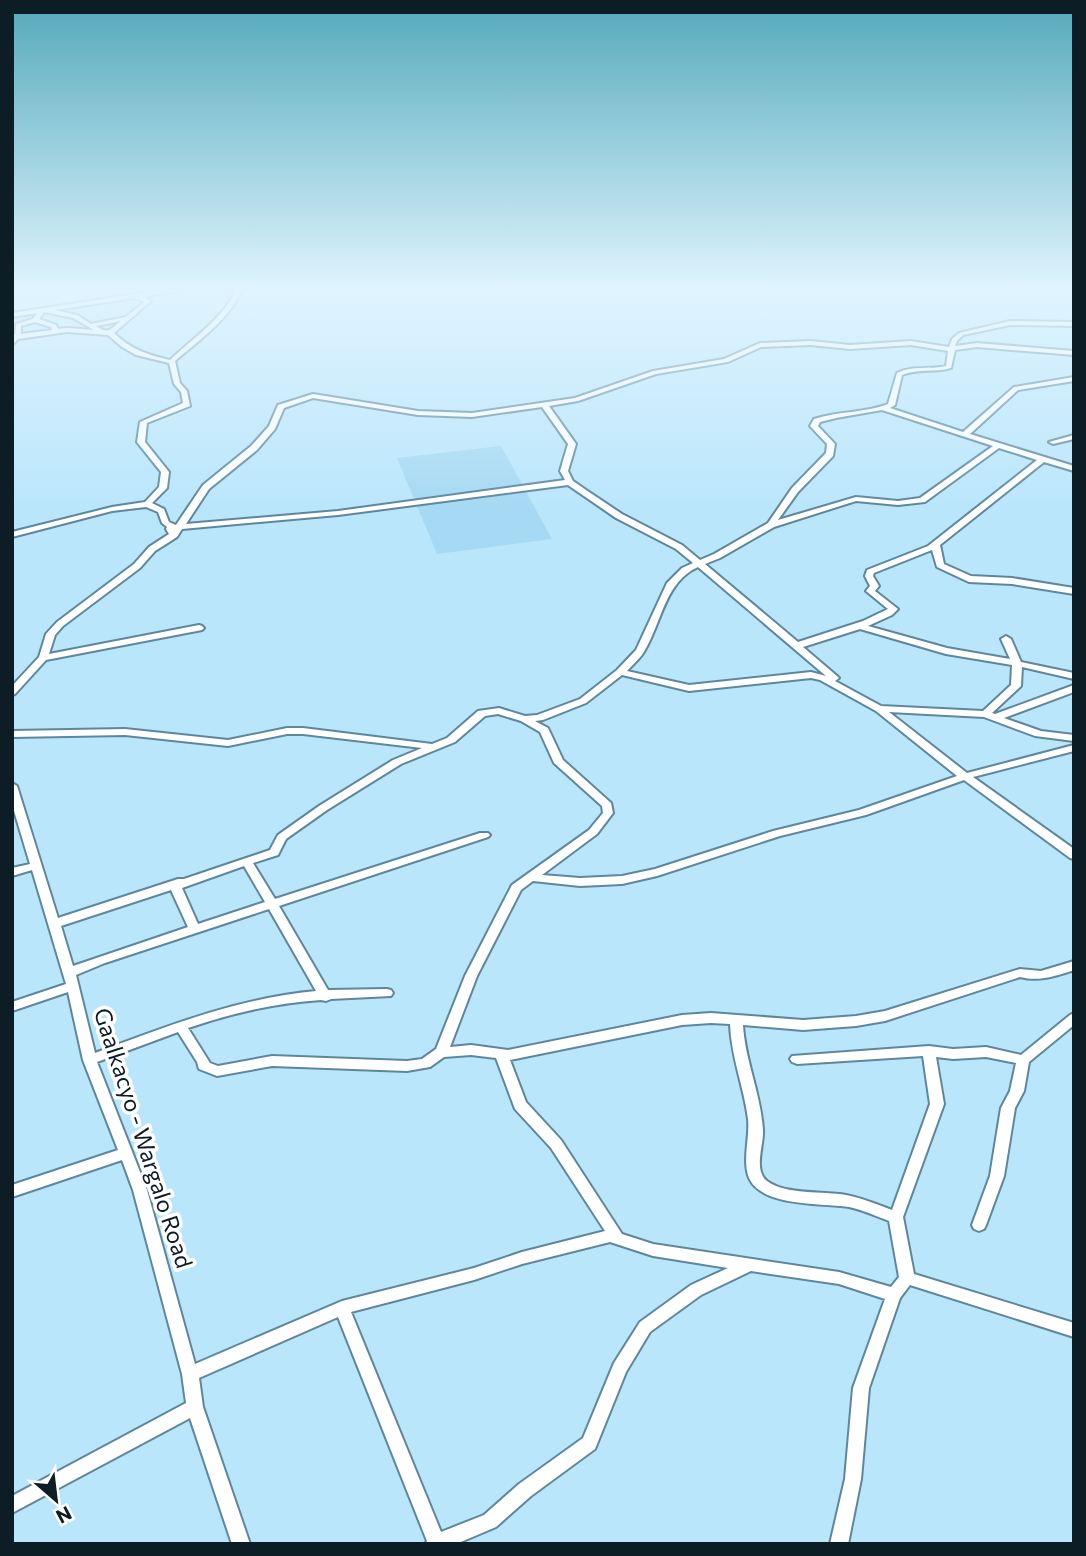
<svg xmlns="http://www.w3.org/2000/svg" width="1086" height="1556" viewBox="0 0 1086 1556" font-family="Commissioner,sans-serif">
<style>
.built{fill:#a6d9f3}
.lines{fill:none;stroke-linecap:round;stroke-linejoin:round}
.minor-casing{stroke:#5e879c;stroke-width:4}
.minor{fill:#fff;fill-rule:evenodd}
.labels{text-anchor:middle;stroke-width:7;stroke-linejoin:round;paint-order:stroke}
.near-street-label{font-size:23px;fill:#0d1d25;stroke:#fff}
</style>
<rect width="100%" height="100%" fill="#bae6fc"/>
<!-- built -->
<path class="built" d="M501,446L552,539L437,554L397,458Z"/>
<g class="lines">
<defs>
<path id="minor" d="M168,289H186L143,297L151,301L114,333C130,349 148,355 170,360C190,341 227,315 236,289H242C233,316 196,343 175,361L180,383L187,391L190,406L147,423L145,442L169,472L167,488L152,503L164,509L169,522L176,525L203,485L251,446L269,426L278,405L313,394L418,411L472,413L575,398L653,371L724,359L760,343L811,341L850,345L911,341L949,347L952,339L959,333L1010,321L1074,322V326L1010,325L963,335L957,341L955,346L977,343L1074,351V355L977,347L955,350L951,368C935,373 918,368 902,375L895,405L890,408L963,432L1014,387L1074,377V381L1018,390L970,434L1074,466V471L1044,462L940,545L944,564L971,576L1012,578L1074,588V594L1012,584L969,582L937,567L932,550L874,573L873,576L879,586L875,591L898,609L892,615L868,626L947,648L1010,659L1001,639L1006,636L1011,639L1021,662L1074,673V679L1022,667L1021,686L992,713L995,714L1074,685V692L1004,718L1041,731L1074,735V741L1035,736L984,717L889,712L967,773L1074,745V751L973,777L1074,849V859L1070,858L964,780L866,815L780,836L657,876L622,884L580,886L533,881L521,890L477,976L450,1047L471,1045L508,1050L682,1015L711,1013L803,1020L856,1016L885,1011L1020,969L1041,971L1074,961V970C1056,976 1039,982 1020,977L885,1021L856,1026L803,1030L743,1025C745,1061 761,1094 763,1130C764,1145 753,1170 767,1181C786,1195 823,1191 846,1195C862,1198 876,1204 892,1210L930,1104L923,1056L797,1064L792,1062L790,1059L792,1056L929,1046L953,1049L986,1047L1021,1055L1070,1015L1074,1013V1025L1029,1062L1024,1091L1015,1108L1004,1176L986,1225L984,1229L979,1231L974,1229L972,1225L990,1176L1001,1108L1010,1091L1016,1063L986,1057L953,1059L936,1057L944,1104L903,1217L914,1274L1074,1323V1337L910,1285L900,1298L869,1388L861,1479L848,1544H830L845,1479L853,1388L885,1299L839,1284L751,1271L701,1295L650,1332L626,1372L595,1449L531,1496L496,1527L456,1544H425L427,1541L338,1317L199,1378L203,1407L250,1544H232L190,1418L12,1513V1496L186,1403L182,1374L133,1190L122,1160L12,1197V1185L118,1150L83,1060L68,992L12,1011V1002L66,984L32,870L12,876V868L30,864L12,804V783L17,786L58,918L178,879H184L270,850L278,835L319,806L393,760L422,748L303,734H287L228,746L125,735L12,737V731L125,729L228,740L287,728H303L432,744L447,738L478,711L499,708L525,716L537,715L580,699L617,670L636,650L667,583L682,568L693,563L676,549L616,518L568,485L338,515L182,529L177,537L155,551L140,568L63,626L55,635L49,654L199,625L202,626L204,628L202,630L46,660L15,694L12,695V686L39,657L46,634L57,622L134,564L149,547L169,534L166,529L167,527L162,523L158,512L146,507L112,511L12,537V532L112,507L145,502L159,487L161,472L137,442L140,422L183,403L181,392L174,384L169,363L136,355L122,347L108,335L67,332L18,339L12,345V336L15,334L16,324L33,319L37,313L12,317V313ZM135,298L144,302L126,317L91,324L77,315L55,310ZM44,312L73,318L94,330L67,328L58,329L56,325L39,319ZM121,321C110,329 109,335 96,326ZM35,322L51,327L52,330L21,334V326ZM811,345L850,349L911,345L948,351L946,366C929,370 913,365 897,373L888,404C865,413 838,411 814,419L810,426L827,444L826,453L792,488L768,523L714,554L700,560L682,545L622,514L586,490L573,481L568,471L576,444L549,406L578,401L656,374L728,362L761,347ZM313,398L418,415L472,417L542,407L568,444L560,471L565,480L338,511L186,524L209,489L257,450L275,429L284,408ZM882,410L993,446L920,498L898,501L856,497L778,520L798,492L833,456L835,444L818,426L820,422L836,418ZM999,448L1037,460L928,546L867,570L865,576L870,586L866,591L888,609L863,621L798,642L705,564L720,558L774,527L856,501L898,505L925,502ZM698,567L826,676L811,672L689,685L627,671C633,664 641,658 645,650C662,621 665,582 698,567ZM860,629L946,654L1012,665L1011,685L983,711L881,706L835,681L839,678L837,676L803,647ZM622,675L689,691L811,678L820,680L876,711L957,776L859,810L773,831L655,869L622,876L580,878L542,875L597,834L613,813L611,803L563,760L548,728L535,721L543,720L586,703ZM498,714L521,721L540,732L554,763L602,806L603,813L589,830L512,885L465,976L436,1049L422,1059L407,1061L272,1056L218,1066L210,1063L188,1028C232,1013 275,1003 321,1000L326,1001L331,999L391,996L393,993L391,990L387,989L328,990L279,906L488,837L490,835L488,833H480L275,899L253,863L278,855L286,839L327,810L401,764L455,742L485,716ZM244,866L265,902L198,924L182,888ZM171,890L188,927L73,966L61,926ZM269,909L316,991C238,998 168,1026 95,1053L76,975L105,963ZM711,1023L730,1024C731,1057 744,1087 748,1119C750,1138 742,1160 749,1178C762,1207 822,1203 849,1207C863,1210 876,1216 889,1221L899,1277L891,1287L839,1272L653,1244L622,1234L561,1140L526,1102L510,1060L682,1025ZM178,1032L197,1062L199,1069L217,1076L272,1066L407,1071L430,1067L444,1057L471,1055L496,1058L515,1109L551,1148L605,1231L522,1252L474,1268L342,1301L195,1364L147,1190L97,1062ZM610,1242L653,1256L728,1268L691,1285L640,1322L614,1363L583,1438L519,1484L484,1515L441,1532L351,1312L474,1280L522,1264Z
M1074,435V439L1053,444L1049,442Z"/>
</defs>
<!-- minor casing -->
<use href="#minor" class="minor-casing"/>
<!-- minor -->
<use href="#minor" class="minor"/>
</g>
<!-- sky -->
<linearGradient id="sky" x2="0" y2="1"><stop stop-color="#53a9bb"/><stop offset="0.57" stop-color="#e0f4fe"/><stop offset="1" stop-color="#e0f4fe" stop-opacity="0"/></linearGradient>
<rect width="1086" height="507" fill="url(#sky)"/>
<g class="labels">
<!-- near-street labels -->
<g class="near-street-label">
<text transform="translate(143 1138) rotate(72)" y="8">Gaalkacyo - Wargalo Road</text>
</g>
</g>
<!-- border -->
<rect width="1086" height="1556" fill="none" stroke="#0d1d25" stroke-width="28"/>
<!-- north arrow -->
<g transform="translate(56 1500) rotate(152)" stroke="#ffffff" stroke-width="5" paint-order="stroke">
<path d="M0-5L12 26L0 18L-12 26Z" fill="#0d1d25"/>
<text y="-10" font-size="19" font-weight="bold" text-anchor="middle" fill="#0d1d25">N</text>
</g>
</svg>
